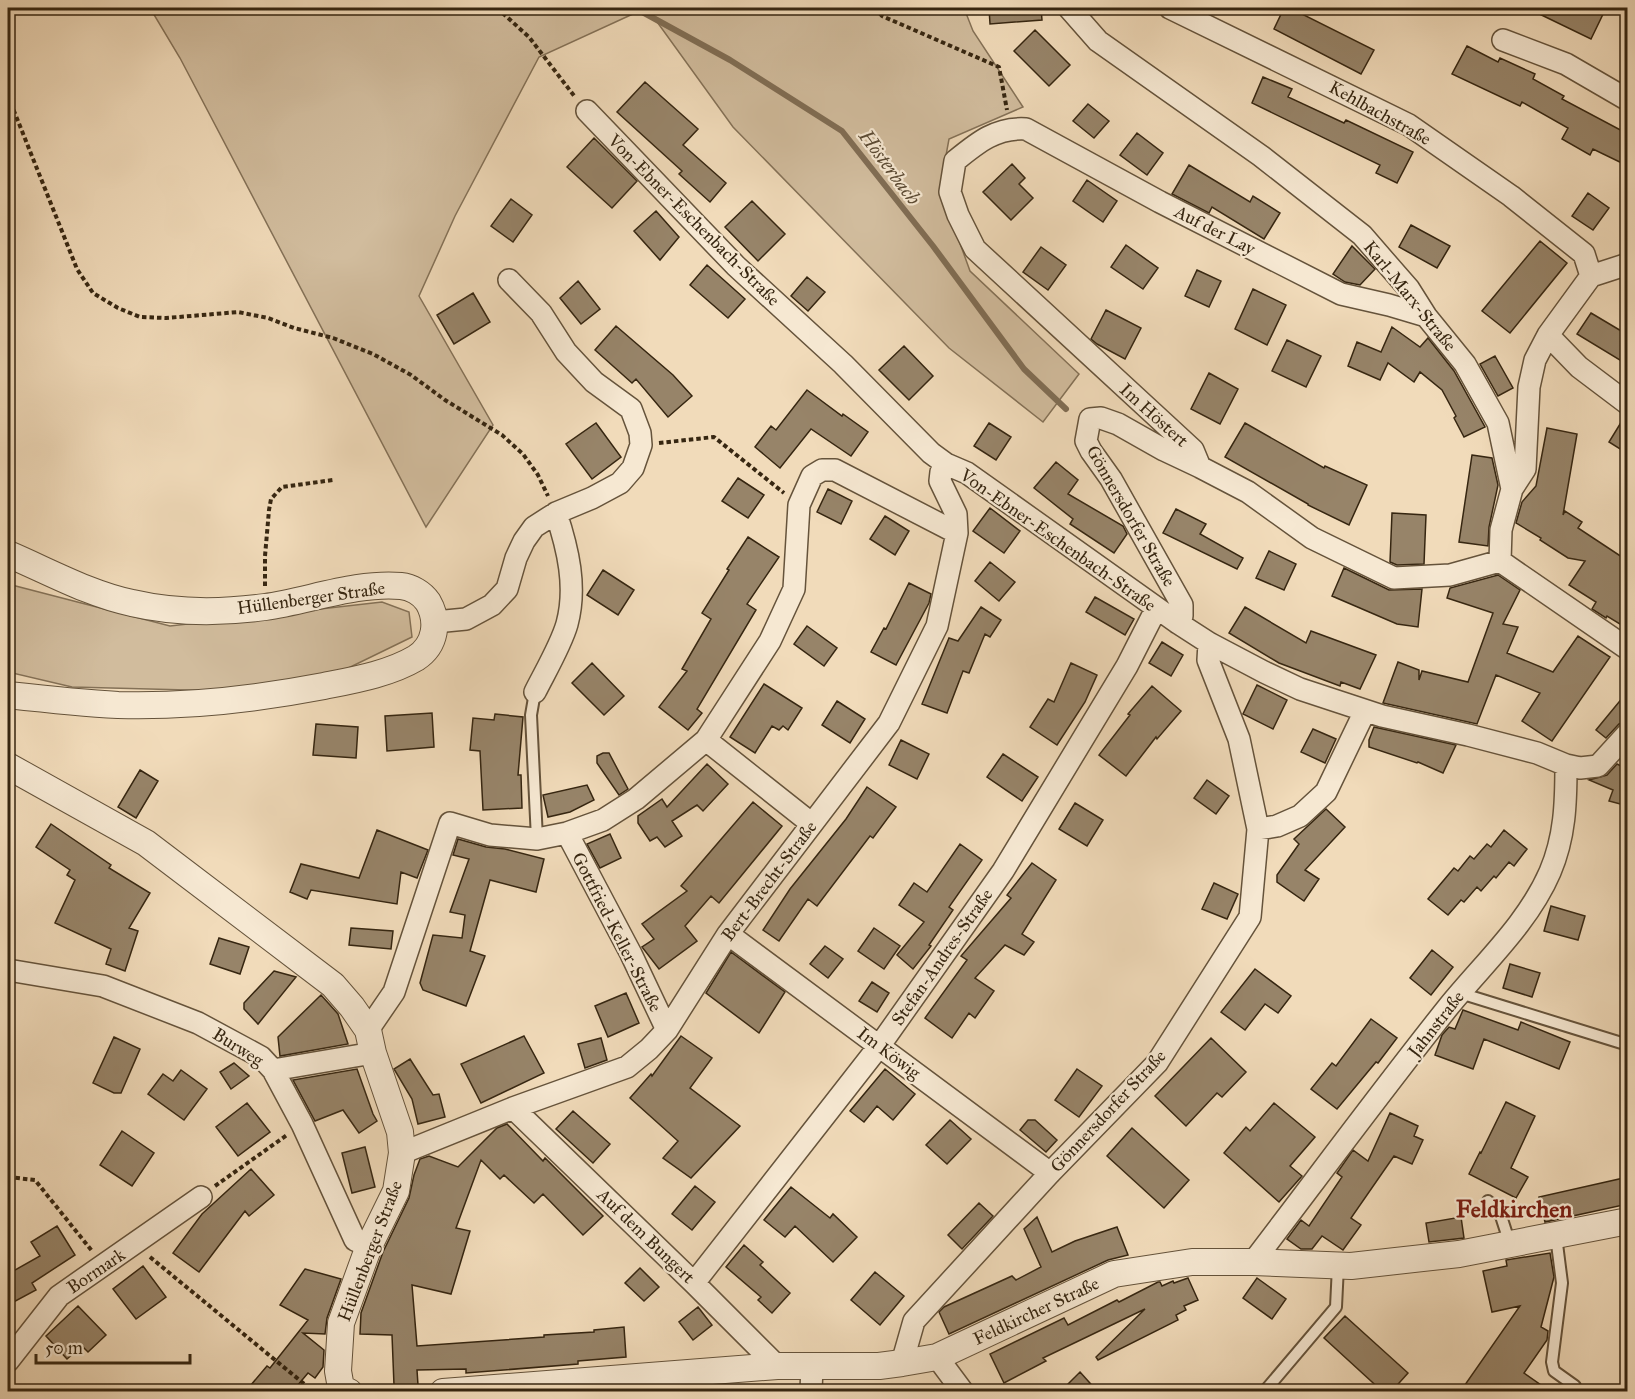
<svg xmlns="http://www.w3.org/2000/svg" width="1635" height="1399" viewBox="0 0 1635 1399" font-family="'IM FELL Great Primer',serif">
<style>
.green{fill:#d1bc9d;stroke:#847157;stroke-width:1.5}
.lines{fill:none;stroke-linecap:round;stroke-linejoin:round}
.stream{stroke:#806d54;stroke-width:6}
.building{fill:#978469;stroke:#362611;stroke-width:1.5}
.service-casing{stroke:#65533b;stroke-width:14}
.minor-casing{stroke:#65533b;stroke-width:24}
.tertiary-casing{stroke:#65533b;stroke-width:28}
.path{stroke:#362611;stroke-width:4;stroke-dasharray:4.5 3;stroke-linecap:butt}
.service{stroke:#f6e8d2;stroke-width:10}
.minor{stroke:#f6e8d2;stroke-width:21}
.tertiary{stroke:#f6e8d2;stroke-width:26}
.labels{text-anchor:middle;stroke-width:4.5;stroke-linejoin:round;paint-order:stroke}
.street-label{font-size:18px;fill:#362611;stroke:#f6e8d2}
.water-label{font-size:20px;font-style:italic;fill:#5b4a33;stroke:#f6e8d2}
.district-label{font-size:24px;font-weight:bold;fill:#7a1f14;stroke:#f6e8d2}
</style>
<rect width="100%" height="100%" fill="#f1dbba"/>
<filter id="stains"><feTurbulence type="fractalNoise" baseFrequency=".00333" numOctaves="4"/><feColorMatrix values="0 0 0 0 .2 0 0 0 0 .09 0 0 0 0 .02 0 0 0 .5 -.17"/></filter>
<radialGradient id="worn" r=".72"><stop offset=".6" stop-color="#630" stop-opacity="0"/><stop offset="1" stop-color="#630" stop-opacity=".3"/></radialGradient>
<!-- green -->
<path class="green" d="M150,8H646L539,57L455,216L419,296L493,425L426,527L180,58Z
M647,8H964L973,31L1023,107L949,139L940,188L970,271L1079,374L1043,422L949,348L733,127Z
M8,584L170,626L382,602L409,612L412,637L334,675L226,691L72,687L8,672Z"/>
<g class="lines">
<!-- stream -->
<path class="stream" d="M635,8L730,60L842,131L933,246L1024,369L1066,409"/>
</g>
<!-- building -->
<path class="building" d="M989,8H1041L1042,20L990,24Z
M1284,8H1290L1374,50L1361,74L1274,29Z
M1527,8H1606L1591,39Z
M1035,30L1070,65L1049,86L1014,51Z
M1467,46L1498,62L1500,58L1535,74L1533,79L1564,96L1562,99L1628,134V166L1593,149L1590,155L1562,139L1568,128L1522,102L1520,106L1452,74Z
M1263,77L1292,89L1288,97L1344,123L1346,120L1413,152L1397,183L1376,173L1380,165L1252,103Z
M645,82L698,129L683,145L726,183L710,202L679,174L682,171L617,112Z
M1088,104L1109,121L1094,138L1073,121Z
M1137,133L1163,153L1147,175L1120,155Z
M594,138L637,181L612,208L567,167Z
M1012,164L1025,178L1019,184L1033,198L1011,220L983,192Z
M1189,165L1250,202L1253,196L1280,213L1264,239L1212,207L1209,213L1172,194Z
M1087,180L1117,201L1103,222L1073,201Z
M1588,193L1609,208L1593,230L1572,216Z
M511,199L532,215L513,242L491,226Z
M752,201L785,234L758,261L725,227Z
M656,211L679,237L660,260L634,231Z
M1411,225L1450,246L1437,268L1399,247Z
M1540,241L1567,263L1510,333L1482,311Z
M1126,245L1158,268L1143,289L1111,267Z
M1352,246L1375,269L1360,285L1345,282L1333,274Z
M1041,247L1066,265L1048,290L1023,272Z
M707,265L745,299L728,318L690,285Z
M1197,270L1221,281L1209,307L1185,296Z
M807,277L825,292L808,311L791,296Z
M578,281L600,309L581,324L560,298Z
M1253,289L1286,305L1267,345L1235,329Z
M473,293L490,322L454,344L437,315Z
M1106,310L1141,328L1125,359L1097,344L1091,339Z
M1591,313L1628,335V365L1577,334Z
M616,326L673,375L692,396L668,417L636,379L632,383L595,350Z
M1392,327L1420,347L1428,338L1454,371L1485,427L1464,437L1454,418L1456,416L1442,390L1420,372L1414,382L1388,363L1380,380L1348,366L1357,342L1381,352Z
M1287,340L1321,356L1306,387L1272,371Z
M904,346L933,376L909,400L879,370Z
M1495,356L1513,388L1498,396L1480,364Z
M1209,373L1238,389L1220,424L1191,409Z
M807,390L842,416L843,414L868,432L851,456L811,429L780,468L755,447L771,426L776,430Z
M1625,416L1628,417V454L1609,442Z
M596,423L621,457L592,479L566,444Z
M989,423L1011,437L996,460L974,446Z
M1245,423L1324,468L1325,466L1367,485L1349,525L1308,505V504L1225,457Z
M1547,428L1577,434L1563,515L1565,511L1582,522L1578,528L1628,561V629L1607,616L1606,618L1592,609L1596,602L1569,585L1585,561L1568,558L1540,540L1541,538L1516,523L1522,502L1536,486Z
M1472,455L1492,458L1498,485L1489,527L1488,546L1459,542Z
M1056,462L1078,480L1068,494L1123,526L1127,534L1114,553L1070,524L1073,519L1034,488Z
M738,478L764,495L748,518L722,501Z
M828,489L852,501L841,524L817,512Z
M990,508L1020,531L1004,553L973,531Z
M1176,509L1206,524L1200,534L1243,558L1237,569L1163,533Z
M1392,513L1426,515L1424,564L1397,565L1390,562Z
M885,516L909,531L895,555L870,539Z
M748,537L779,557L747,604L756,610L697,709L702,713L688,730L659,707L687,671L682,669L711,619L702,613L729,570L727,569Z
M1269,551L1296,564L1284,590L1256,578Z
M990,562L1015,582L999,601L975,581Z
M1344,568L1389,590L1422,589L1418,627L1397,624L1332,596Z
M603,570L634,590L618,615L587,595Z
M1498,575L1520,590L1503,624L1518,627L1507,653L1553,672L1578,636L1610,657L1552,741L1522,721L1540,693L1496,675L1477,724L1383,703L1398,662L1419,670V680L1422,671L1468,682L1493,613L1447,598L1450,588Z
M909,583L931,594L929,603L896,665L871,652L884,628L886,629Z
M1095,597L1134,619L1125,635L1086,612Z
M981,607L1001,620L990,637L985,634L969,673L963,671L947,713L922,704L949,638L958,641Z
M1245,607L1306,643L1311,631L1376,655L1360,689L1341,682L1340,686L1279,663L1229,633Z
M807,626L837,648L824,666L794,644Z
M1162,642L1183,655L1171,676L1149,663Z
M592,663L624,696L604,715L572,683Z
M1071,663L1097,675L1085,702L1057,745L1030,727L1048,699L1054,702Z
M764,684L802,708L788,730L783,726L779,730L772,726L755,753L730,737Z
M1257,685L1287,700L1273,729L1243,714Z
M1152,686L1181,711L1157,739L1156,737L1126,776L1099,755L1130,715L1128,714Z
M1628,691V721L1619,724L1606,738L1596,730Z
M837,701L865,719L850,743L822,725Z
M432,713L434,747L387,751L385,716Z
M495,714L523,717L518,775H521L522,808L483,810L480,751L470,750L473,718L494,720Z
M316,724L358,727L356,758L313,755Z
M1374,727L1456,745L1443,773L1418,762L1417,763L1369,747V740Z
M1313,729L1336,739L1325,763L1301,752Z
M901,740L929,754L917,779L889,765Z
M603,753H609L628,789L619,795L597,763V756Z
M1003,754L1038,777L1022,801L987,777Z
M1625,756H1628V806L1609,801L1613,790L1589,780L1607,775L1617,764L1621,766Z
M707,764L728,784L703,811L697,805L672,821L682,836L665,847L657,837L650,841L638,823V816L662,799L667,807Z
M140,770L158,781L136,818L118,807Z
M1207,780L1229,796L1216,814L1194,798Z
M587,785L594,800L570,812L548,817L543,795Z
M867,787L896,807L873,838L870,836L817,906L808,899L779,941L763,930L790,889L846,819Z
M753,802L782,826L719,903L711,896L685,926L697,941L659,969L642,947L654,939L642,924L687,891L681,886Z
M1075,803L1103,820L1087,846L1059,829Z
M1326,809L1345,827L1305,870L1319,879L1304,901L1277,882V875L1299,844L1294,839Z
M51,824L111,865L109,868L150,893L129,928L138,931L125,971L106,964L111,949L55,923L75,880L67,875L70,870L36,847Z
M377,830L428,850L417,878L401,872L397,904L311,890L307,899L290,892L301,864L359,878Z
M1504,830L1527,849L1514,866L1509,862L1496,878L1494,876L1481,891L1477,887L1464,902L1461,900L1448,915L1428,899L1454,868L1458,871L1470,856L1474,859L1487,844L1491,847Z
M610,834L621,858L600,868L587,844Z
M458,839L486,847L505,849L544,859L536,892L490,880L470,951L485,956L466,1006L423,990L420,983L433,935L462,938L465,915L450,912L469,859L453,855Z
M960,844L982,860L949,907L953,910L929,945L931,946L913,969L897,955L924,922L899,905L914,883L927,892Z
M1032,863L1056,880L1022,934L1034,942L1024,955L1005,945L975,978L994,991L975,1018L969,1013L952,1038L925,1018L967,960L961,956L1011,898L1007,895Z
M1214,883L1238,894L1227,919L1202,909Z
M1551,906L1585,916L1578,940L1544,931Z
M351,928L393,931L391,949L349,945Z
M874,928L900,946L884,969L858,951Z
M219,938L249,947L240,974L210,964Z
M825,946L843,959L828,978L810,964Z
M1432,950L1453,967L1431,995L1410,978Z
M731,952L785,992L759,1033L706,993Z
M1510,964L1540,973L1532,997L1503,988Z
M1255,969L1291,996L1278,1013L1265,1004L1245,1030L1221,1012Z
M274,971L296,977L258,1024L244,1009V1003Z
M872,982L889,993L877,1012L859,1001Z
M626,993L639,1023L608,1037L595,1006Z
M321,995L338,1014L348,1044L280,1056L278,1037Z
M1463,1010L1518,1030L1521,1022L1570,1042L1559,1069L1484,1039L1473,1069L1435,1055L1442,1035L1449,1027L1455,1029Z
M1371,1019L1397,1038L1378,1063L1376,1062L1337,1109L1311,1089L1332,1063L1336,1066Z
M524,1036L544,1073L481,1103L461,1064Z
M681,1036L712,1058L690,1088L740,1126L691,1178L663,1158L678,1141L630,1098L651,1074L652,1076Z
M114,1037L140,1049L121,1093H114L93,1083Z
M601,1038L607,1060L585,1068L578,1044Z
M1211,1038L1246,1072L1222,1097L1217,1093L1186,1126L1155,1096Z
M410,1059L433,1095L439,1094L445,1117L418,1124L412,1099L394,1069Z
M234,1063L249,1076L231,1089L220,1072Z
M357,1069L373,1114L377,1121L359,1133L343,1110L315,1121L293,1080Z
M885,1069L915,1094L893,1120L877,1106L864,1122L850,1111Z
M1077,1069L1102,1086L1079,1117L1055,1100Z
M181,1070L207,1089L184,1120L148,1094L163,1074L173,1081Z
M1506,1102L1535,1116L1511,1168L1528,1177L1516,1198L1469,1174L1480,1152L1481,1153Z
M247,1103L270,1132L238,1156L216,1127Z
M1274,1103L1315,1137L1290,1166L1302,1176L1279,1202L1224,1153L1246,1127L1250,1131Z
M573,1111L610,1144L593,1163L556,1129Z
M1390,1113L1418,1126L1414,1136L1423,1140L1412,1164L1394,1156L1351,1218L1361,1225L1343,1250L1322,1236L1312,1249H1301L1287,1239L1301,1220L1309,1226L1342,1177L1337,1173L1353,1150L1368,1161Z
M950,1120L971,1139L947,1164L926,1145Z
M1028,1120H1035L1057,1140L1046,1152L1020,1130Z
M507,1124L543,1161L545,1158L603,1216L583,1235L543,1194L534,1203L504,1175L500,1179L481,1160L456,1228L470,1231L451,1294L412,1285L417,1346L544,1337V1335L594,1332V1330L624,1327L626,1357L578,1361V1364L466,1373V1369L417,1370L418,1385H394L392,1335L360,1334L361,1313L383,1252L409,1198L414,1175L420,1159L429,1156L458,1167L497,1128Z
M1132,1128L1189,1180L1164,1208L1107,1156Z
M122,1131L154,1153L132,1186L100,1165Z
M365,1147L375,1187L352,1193L342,1153Z
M251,1169L274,1195L249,1216L245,1211L199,1272L173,1253L202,1214Z
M1628,1177V1204L1545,1222L1539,1197Z
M695,1186L715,1202L692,1230L672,1214Z
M791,1187L830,1218L833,1214L857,1237L833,1262L795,1226L785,1237L764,1220Z
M979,1203L993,1216L962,1249L948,1235Z
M1037,1217L1052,1252L1075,1241L1117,1227L1128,1255L1108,1260L949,1334L939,1312L944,1307L1012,1276L1016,1280L1041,1267L1024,1229Z
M1461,1217L1464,1238L1429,1242L1426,1223Z
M57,1226L75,1255L32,1283L36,1290L8,1305V1274L40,1256L31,1242Z
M744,1245L763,1262L760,1265L790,1293L772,1313L758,1300L761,1297L726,1267Z
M1550,1253L1554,1277L1541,1327L1548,1331L1547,1340L1524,1373L1551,1392H1460L1520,1306L1492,1312L1483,1271L1507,1266L1506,1260Z
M143,1266L166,1297L136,1319L113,1289Z
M640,1268L659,1287L644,1301L625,1283Z
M305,1269L341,1279L327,1318L325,1334L303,1333L324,1350L323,1367L315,1378L308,1373L292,1392H245L267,1366L270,1368L308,1320L280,1305Z
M875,1272L904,1296L880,1325L851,1300Z
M1188,1278L1198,1300L1184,1306L1186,1310L1176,1315L1178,1320L1098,1360L1096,1357L1145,1309L1043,1358L1046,1361L1004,1383L990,1354L1064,1318L1068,1325L1117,1300L1119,1302L1158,1282H1160L1162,1286L1173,1281L1174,1283Z
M1257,1278L1286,1299L1272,1319L1243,1298Z
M78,1306L106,1335L88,1352L82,1346L67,1359L46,1336Z
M698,1307L712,1325L693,1340L679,1322Z
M1345,1316L1408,1373L1391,1392H1383L1324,1338Z
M1080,1372L1098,1392H1060Z"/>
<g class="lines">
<defs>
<path id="service" d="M535,692L531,715L537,839
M1460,993L1628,1045
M1488,1201L1500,1213L1510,1244
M1556,1236L1562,1283L1552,1362L1554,1371L1575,1386
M1264,1392L1336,1307L1338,1266"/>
<path id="minor" d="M1069,8L1098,41L1261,156L1362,235L1409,289L1426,316L1465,364L1498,423L1512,489L1501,530L1500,561L1628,649
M1170,8L1409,125L1511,196L1584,254L1591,276
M1503,40L1566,64L1628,100
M587,111L736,266L843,364L931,453L946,464L967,473L1178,623L1209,643L1264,672L1300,689L1382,716L1468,735L1537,753L1566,765L1580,768L1598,766L1628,733
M1548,335L1579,367L1628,404
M1200,467L1193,450L975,249L958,215L950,192L955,161C977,143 996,127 1026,129L1160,202L1341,294L1389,305L1426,316
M1512,489L1525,469L1529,387L1535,360L1548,335L1591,276L1628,264
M435,622L466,619L492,605L507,589L516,558L524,541L534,527L556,513L592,498L620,483L633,468L641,445L640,433L631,409L594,382L566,352L541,313L509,280
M1178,623L1182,616V605L1111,479L1091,451L1086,441L1090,419L1101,418L1118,424L1164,450L1200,467L1248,492L1312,538L1394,578L1450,575L1500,561
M535,692C545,672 561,645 567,624C577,587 568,549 556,513
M706,740L812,824
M1258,829L1277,826L1300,816L1326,792L1365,711
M567,833L631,954L667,1030
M728,934L1050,1173
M8,970L103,986L198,1023L261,1057L273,1070L302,1124L355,1240L369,1246
M368,1030L394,992L450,823L490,835L537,839L567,833L603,820L636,799L706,740L770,641L794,589L799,505L812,476L822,470H835L957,533
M273,1070L373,1053
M513,1108L694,1283L777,1366
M402,1153L513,1108L627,1067L649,1049L667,1030L728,934L889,723L937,626L957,533L956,514L940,481L941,472L946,464
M1253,1262C1318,1177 1382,1090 1449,1006C1484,963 1528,923 1550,872C1565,837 1566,803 1566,765
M694,1283L880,1045L1003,871L1127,666L1156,609
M937,1357L963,1392
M8,1361L59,1296L201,1197
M902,1363L914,1321L1050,1173L1157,1063L1250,917L1258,829L1239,739L1208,660L1209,643
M811,1392L812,1365"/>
<path id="tertiary" d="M8,554C48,571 89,594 132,603C175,613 221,613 265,607C308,601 357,582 401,586C411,587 422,593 428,602C439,621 436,645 416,658C389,674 354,680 324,686C256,699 187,707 118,705C81,703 44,699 8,695
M8,766L146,843L333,985L352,1007L368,1030L373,1053L400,1132L402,1153L396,1191L369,1246L341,1323L338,1371L341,1388L349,1392
M443,1392L777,1366H879L902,1363L937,1357L1114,1274L1192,1262H1253L1351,1266L1459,1254L1628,1221"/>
</defs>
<!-- service casing -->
<use href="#service" class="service-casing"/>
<!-- minor casing -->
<use href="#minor" class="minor-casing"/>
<!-- tertiary casing -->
<use href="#tertiary" class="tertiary-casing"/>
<!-- path -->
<path class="path" d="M497,8L529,37L575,97
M875,8L882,16L999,67L1007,110
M8,96L77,269L93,293L118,308L140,317L166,318L238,312L268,318L294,328L333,338L373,354L411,375L445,400L502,435L523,454L538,475L548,496
M659,443L714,437L784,493
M265,586V556L269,510L271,499L282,487L333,480
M8,1177L35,1180L92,1251
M215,1186L287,1135
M150,1257L314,1392"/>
<!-- service -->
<use href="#service" class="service"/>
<!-- minor -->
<use href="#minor" class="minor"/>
<!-- tertiary -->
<use href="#tertiary" class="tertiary"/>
</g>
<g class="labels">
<!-- street labels -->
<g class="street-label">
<text transform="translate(1380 113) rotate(29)" y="6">Kehlbachstraße</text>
<text transform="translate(694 220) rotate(45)" y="6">Von-Ebner-Eschenbach-Straße</text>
<text transform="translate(1215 230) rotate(27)" y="6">Auf der Lay</text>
<text transform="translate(1410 296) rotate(51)" y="6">Karl-Marx-Straße</text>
<text transform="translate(1154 415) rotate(42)" y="6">Im Höstert</text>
<text transform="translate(1131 516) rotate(60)" y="6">Gönnersdorfer Straße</text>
<text transform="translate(1058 540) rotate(35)" y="6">Von-Ebner-Eschenbach-Straße</text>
<text transform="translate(311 598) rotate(-8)" y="6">Hüllenberger Straße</text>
<text transform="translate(769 881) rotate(-53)" y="6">Bert-Brecht-Straße</text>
<text transform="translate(617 932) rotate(63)" y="6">Gottfried-Keller-Straße</text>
<text transform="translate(942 957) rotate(-55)" y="6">Stefan-Andres-Straße</text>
<text transform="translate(1436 1024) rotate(-52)" y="6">Jahnstraße</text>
<text transform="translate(238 1047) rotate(32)" y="6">Burweg</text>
<text transform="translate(889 1053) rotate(37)" y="6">Im Köwig</text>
<text transform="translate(1108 1111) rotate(-47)" y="6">Gönnersdorfer Straße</text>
<text transform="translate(646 1236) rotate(44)" y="6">Auf dem Bungert</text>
<text transform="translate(370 1251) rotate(-69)" y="6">Hüllenberger Straße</text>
<text transform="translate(96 1271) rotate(-34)" y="6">Bormark</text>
<text transform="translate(1036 1311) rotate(-25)" y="6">Feldkircher Straße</text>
</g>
<!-- water labels -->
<g class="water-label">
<text transform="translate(890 167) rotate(53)" y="7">Hösterbach</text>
</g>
<!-- district labels -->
<g class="district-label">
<text x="1514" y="1217">Feldkirchen</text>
</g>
</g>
<!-- margin -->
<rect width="1635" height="1399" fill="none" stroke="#f1dbba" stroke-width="30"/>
<rect x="9" y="9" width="1617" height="1381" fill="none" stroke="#362611" stroke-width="3"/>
<rect x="15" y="15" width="1605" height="1369" fill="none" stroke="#362611" stroke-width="1.5"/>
<!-- scale -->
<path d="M36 1354v9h154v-9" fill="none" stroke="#362611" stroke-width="3"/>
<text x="45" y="1354" font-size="18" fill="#362611" stroke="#f6e8d2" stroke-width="4.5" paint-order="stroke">50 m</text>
<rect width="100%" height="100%" filter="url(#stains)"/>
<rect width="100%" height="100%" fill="url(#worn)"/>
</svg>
